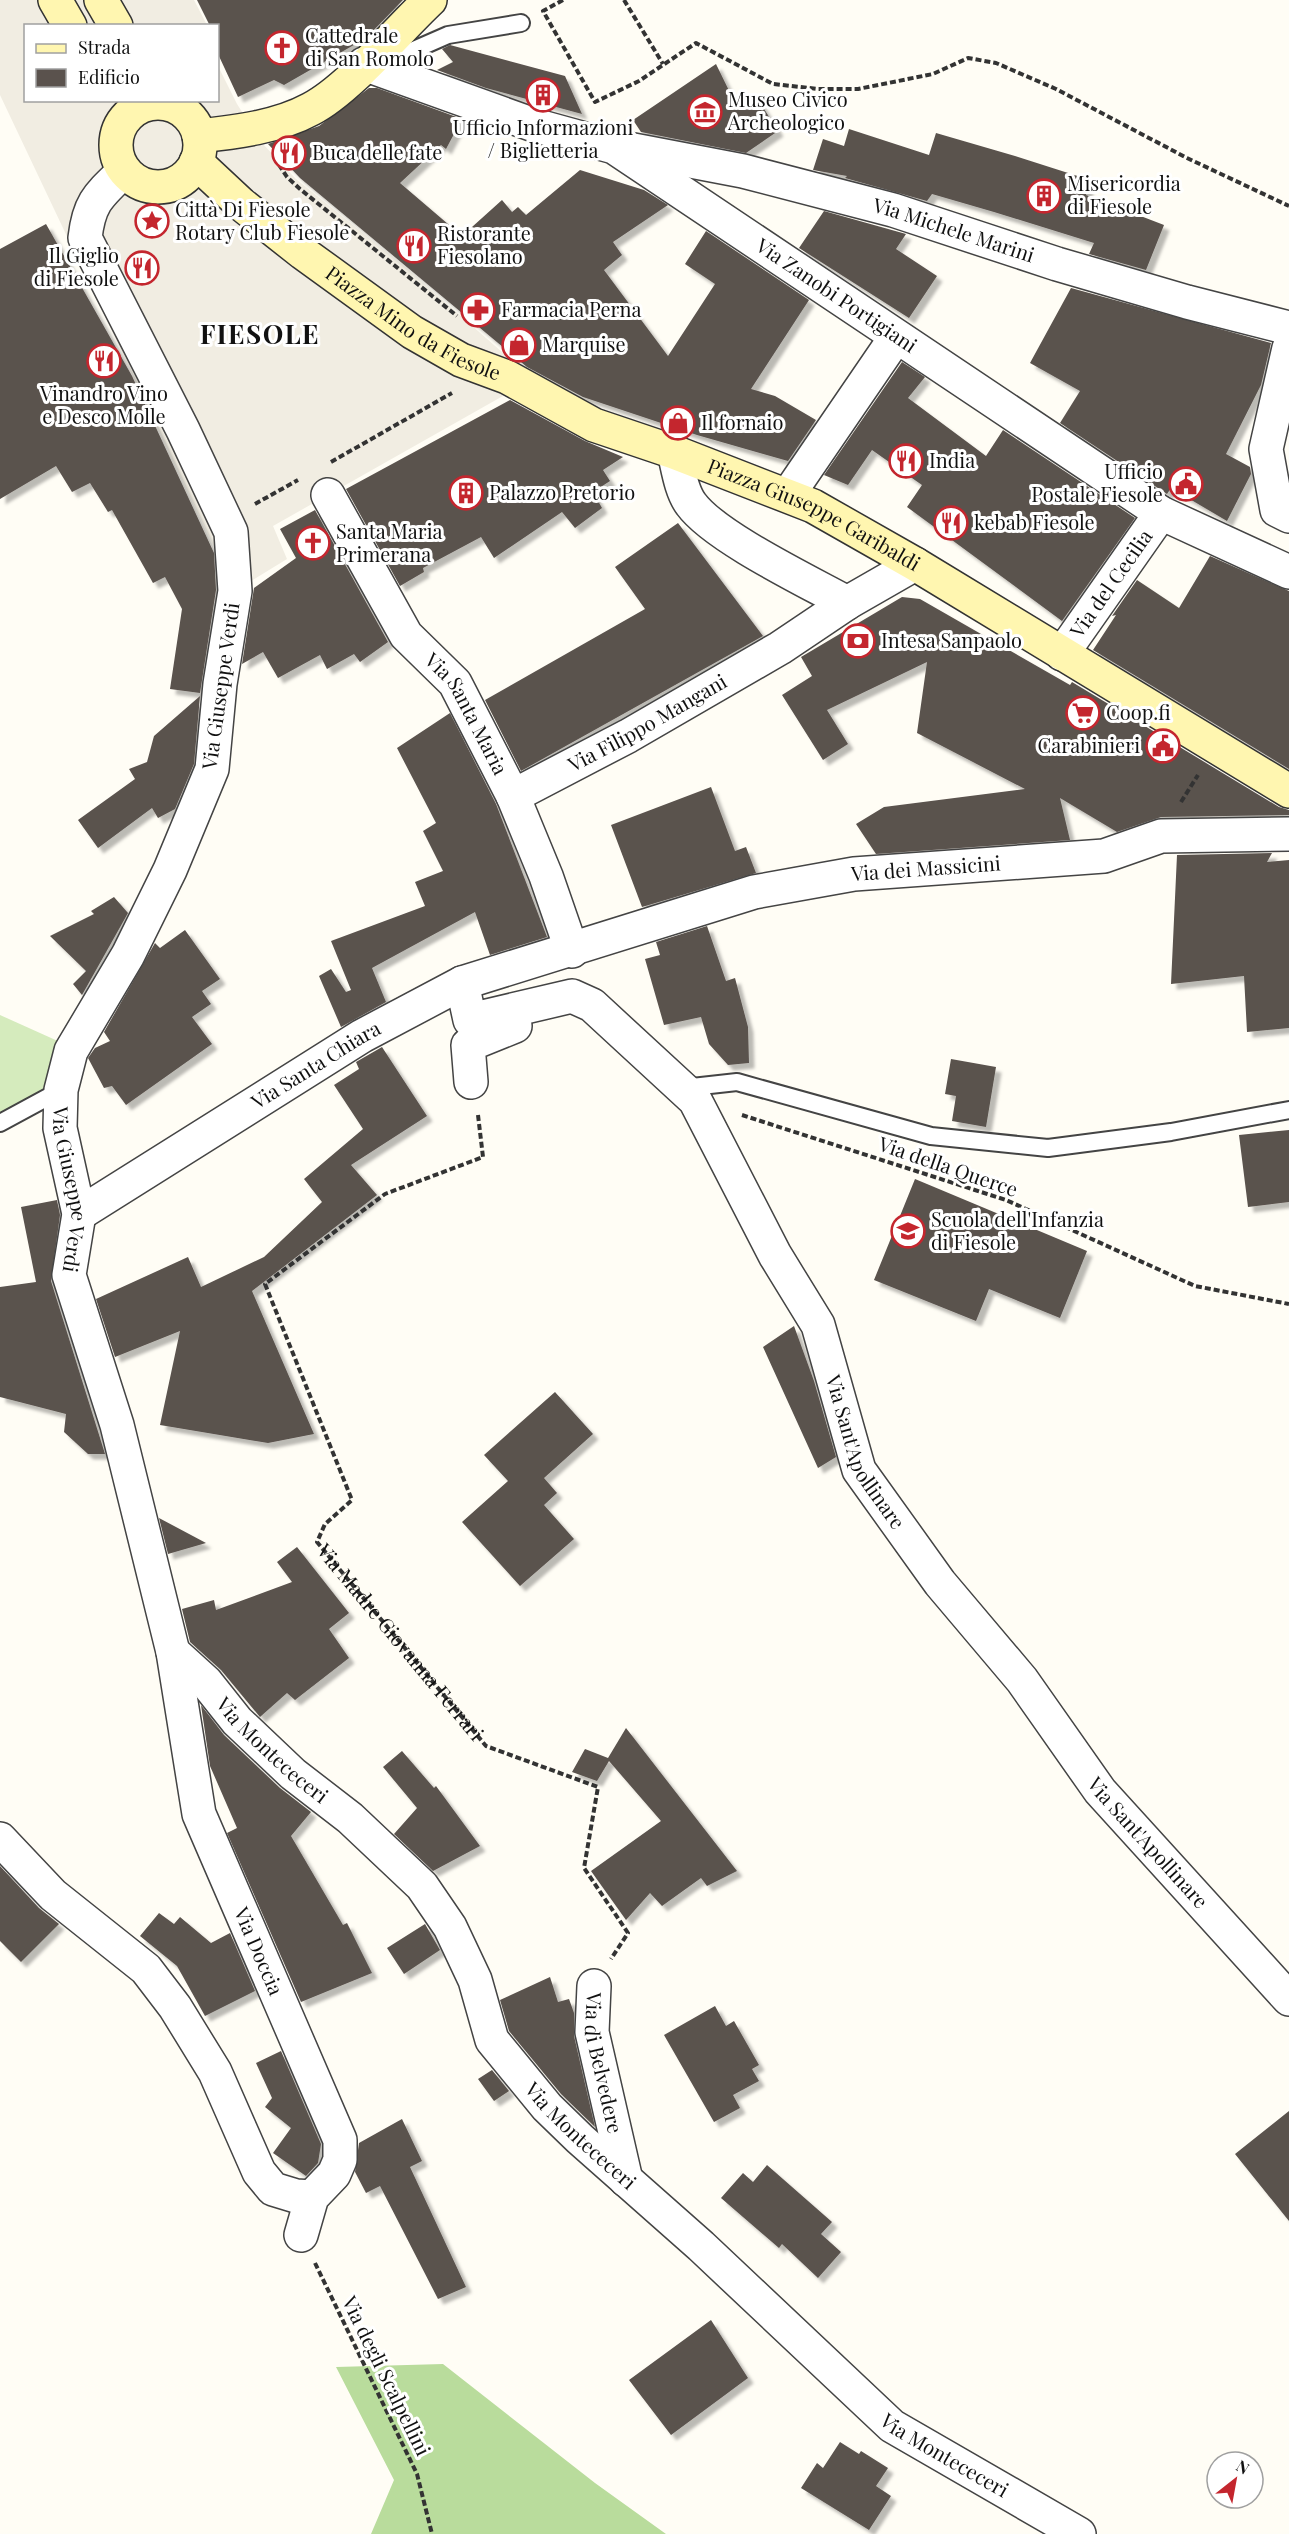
<svg xmlns="http://www.w3.org/2000/svg" width="1289" height="2534" viewBox="0 0 1289 2534" font-family="'Playfair Display',serif">
<style>
.green{fill:#d5ebbd}
.forest{fill:#b9dc9c}
.plaza{fill:#f1ede2}
.building{fill:#5a524d;filter:url(#shadow)}
.lines{fill:none;stroke-linecap:round;stroke-linejoin:round}
.lane-casing{stroke:#444;stroke-width:20}
.street-casing{stroke:#444;stroke-width:36}
.secondary-casing{stroke:#333;stroke-width:36}
.path{stroke:#333;stroke-width:4;stroke-dasharray:6 3;stroke-linecap:butt}
.lane{stroke:#fff;stroke-width:16}
.street{stroke:#fff;stroke-width:33}
.secondary{stroke:#fff6b0;stroke-width:33}
.labels{text-anchor:middle;stroke-width:6;stroke-linejoin:round;paint-order:stroke}
.poi-label{font-size:20px;fill:#111;stroke:#fff;text-anchor:start}
.street-label{font-size:20px;fill:#111;stroke:#fff}
.district-label{font-size:26px;font-weight:bold;letter-spacing:1.5px;fill:#111;stroke:#fff}
</style>
<defs>
<filter id="shadow"><feDropShadow dx="5.5" dy="5.5" stdDeviation="1.5" flood-color="#0004"/></filter>
</defs>
<rect width="100%" height="100%" fill="#fffdf5"/>
<!-- green -->
<path class="green" d="M0,1015L60,1042L50,1088L0,1116Z"/>
<!-- forest -->
<path class="forest" d="M443,2364L595,2483L666,2534H371L394,2480L336,2367Z"/>
<!-- plaza -->
<path class="plaza" d="M0,0H194L207,25L26,26V100H218V66L237,104L262,143L296,179L406,268L533,379L273,526L287,559L235,591L0,95Z"/>
<!-- building -->
<path class="building" d="M197,0H403L366,38L284,85L274,80L238,97L218,54V26H210Z
M450,45L565,76L582,114L486,88L437,70L453,62L442,49Z
M716,64L736,105L754,93L778,131L746,153L641,132L633,120Z
M369,88H377L462,119L446,149L441,145L400,183L462,236L502,200L512,212L518,207L526,215L580,170L644,190L668,205L613,242L622,255L604,270L668,356L715,284L685,264L706,231L809,300L751,389L775,396L816,420L788,461L697,435L583,397L527,367L300,178L268,144L319,126Z
M849,129L929,155L936,133L1015,156L1090,180L1086,195L1164,225L1146,270L1089,254L1094,243L994,212L932,194L927,201L845,178L847,176L813,170L823,139L844,146Z
M824,211L906,234L896,249L937,276L909,318L799,248Z
M46,224L132,376L214,553L216,590L200,693L170,689L182,609L165,577L153,583L112,510L108,512L90,483L72,492L56,466L0,499V249Z
M1071,288L1271,343L1261,385L1226,454L1250,467L1251,474L1227,521L1171,488L1167,494L1060,423L1080,391L1030,363Z
M902,362L925,377L908,398L986,456L1003,430L1135,518L1062,621L907,507L922,485L872,450L848,485L824,475Z
M510,400L585,441L623,457L603,470L610,481L593,492L602,508L575,528L562,512L494,558L481,537L423,568L424,572L400,586L346,489Z
M315,510L388,642L360,662L354,654L327,669L320,655L278,678L263,652L242,664L254,588L296,558L280,529Z
M678,523L763,636L521,771L485,700L645,609L615,567Z
M1210,556L1289,591V769L1093,650L1116,615L1112,616L1137,580L1179,608Z
M902,597L920,599L1070,685L1072,682L1279,807L1289,810V815L1161,817L1117,832L1060,798L1070,840L876,854L856,824L884,807L1025,789L917,733L927,662L827,710L848,744L823,760L782,695L812,676L801,657Z
M200,696L194,764L175,809L158,818L152,808L98,848L78,820L135,779L129,769L147,762L154,736Z
M450,713L496,804L547,937L490,955L475,912L372,968L386,1002L341,1027L319,976L331,969L346,992L351,990L331,941L425,906L415,882L443,871L423,831L436,823L397,748Z
M711,787L735,851L746,847L756,873L642,907L611,825Z
M1272,853L1267,862L1289,860V1028L1247,1032L1244,976L1171,984L1177,855Z
M114,897L128,913L82,995L73,984L86,971L50,936L94,914L91,911Z
M707,926L726,981L735,978L748,1027L749,1063L728,1065L709,1044L701,1017L664,1025L645,959L660,955L656,942Z
M185,930L220,979L202,991L211,1004L192,1017L212,1044L126,1105L112,1086L104,1088L88,1058L95,1048L110,1041L104,1032L155,943L160,948Z
M382,1047L427,1116L351,1165L377,1195L252,1291L314,1434L268,1443L160,1425L180,1331L115,1357L96,1299L188,1257L201,1287L264,1257L322,1202L304,1179L363,1129L334,1085L359,1069L356,1062Z
M951,1059L996,1067L986,1127L952,1121L956,1096L945,1094Z
M1289,1130V1202L1248,1207L1239,1135Z
M915,1179L1087,1251L1060,1318L989,1289L976,1321L874,1280Z
M57,1200L60,1215L51,1281L105,1454H88L64,1432L66,1414L0,1397V1287L36,1282L21,1207Z
M794,1326L814,1381L836,1457L818,1468L763,1347Z
M555,1392L593,1434L544,1478L557,1493L544,1505L574,1539L520,1586L462,1522L508,1481L484,1455Z
M159,1518L206,1543L168,1554Z
M297,1547L349,1613L329,1629L349,1658L295,1700L287,1693L260,1717L221,1670L190,1642L182,1609L214,1600L216,1610L292,1582L277,1562Z
M201,1705L224,1735L280,1788L311,1812L291,1836L343,1925L347,1923L372,1973L301,2002L227,1833L237,1828L210,1766Z
M626,1728L737,1871L707,1886L701,1878L662,1906L650,1893L626,1920L591,1871L661,1821L609,1761L597,1781L572,1772L585,1749L608,1758Z
M402,1751L434,1788L436,1786L480,1846L433,1871L394,1834L417,1808L383,1767Z
M0,1866L39,1908L59,1924L21,1962L0,1941Z
M159,1913L174,1924L180,1917L211,1943L230,1933L255,1991L205,2016L177,1966L140,1936Z
M425,1924L440,1950L404,1974L387,1948Z
M550,1977L558,2002L569,1999L574,2013V2036L595,2127L561,2094L509,2031L500,2000Z
M715,2006L726,2026L734,2021L759,2065L752,2069L759,2081L733,2095L740,2108L714,2122L664,2035Z
M281,2051L321,2144L318,2163L306,2176L273,2153L291,2128L265,2107L272,2098L256,2063Z
M492,2070L509,2091L494,2101L478,2079Z
M1289,2111V2221L1235,2154Z
M402,2119L422,2161L410,2167L466,2287L438,2299L380,2186L366,2193L355,2172L359,2143Z
M767,2165L832,2222L821,2234L841,2252L818,2278L782,2244L779,2248L721,2198L743,2173L753,2182Z
M711,2320L748,2378L671,2435L629,2380Z
M840,2442L859,2454L861,2451L888,2468L876,2486L891,2496L869,2530L801,2488L817,2463L823,2468Z"/>
<g class="lines">
<defs>
<path id="lane" d="M380,48L389,56H400L448,35L521,23
M683,1088L737,1082L931,1136L1048,1148L1171,1132L1289,1110
M0,1123L61,1090"/>
<g id="street">
<path id="s2" d="M364,64L534,125L614,147L1161,513L1289,572"/>
<path id="s3" d="M628,149L743,171L893,210L1057,264L1187,302L1289,328"/>
<path id="s4" d="M124,171C99,195 89,202 85,238L183,430L231,532L235,591L220,684L212,769L170,870L128,955L71,1051L61,1090L60,1128L79,1214L69,1275L117,1425L173,1652L199,1814L340,2140V2160L334,2174L312,2197L301,2235"/>
<path d="M1289,348L1266,449L1277,510L1289,516"/>
<path d="M674,452C678,468 681,491 691,504C715,537 809,582 847,603"/>
<path id="s5" d="M328,495L406,635L455,683L513,796L546,876L572,951"/>
<path d="M788,495L896,337"/>
<path id="s6" d="M1062,654L1161,513"/>
<path id="s7" d="M513,796L628,736L780,648L847,603L915,564"/>
<path id="s8" d="M462,983L470,1020L572,996L592,1005L695,1100L775,1255L818,1325L859,1470L940,1583L1022,1680L1100,1791L1289,1999"/>
<path d="M471,1082L468,1045L515,1026"/>
<path id="s9" d="M79,1214L362,1036L462,983L754,892L854,874L1104,856L1161,836L1289,834"/>
<path id="s10" d="M173,1652L206,1682L237,1721L293,1774L350,1818L422,1886L450,1927L475,1980L492,2040L547,2107L580,2139L701,2246L892,2426L1079,2534"/>
<path d="M0,1839L53,1895L146,1969L175,2007L215,2072L259,2172L273,2189L296,2196L312,2197"/>
<path id="s11" d="M594,1986L592,2032L626,2180"/>
</g>
<g id="secondary">
<path d="M55,0L70,26"/>
<path d="M101,0L116,26"/>
<circle cx="158" cy="145" r="42"/>
<path d="M199,136C236,132 278,127 311,109C349,89 397,31 430,0"/>
<path id="s12" d="M196,162L241,204L303,253L412,332L461,360L507,377L594,425L674,452L813,506L915,564L1289,791"/>
</g>
</defs>
<!-- lane casing -->
<use href="#lane" class="lane-casing"/>
<!-- street casing -->
<use href="#street" class="street-casing"/>
<!-- secondary casing -->
<use href="#secondary" class="secondary-casing"/>
<!-- path -->
<g class="path">
<path d="M563,0L543,11L595,102L639,81L696,43L773,84L818,89H858L933,74L968,58L996,63L1056,89L1187,158L1289,206"/>
<path d="M624,0L663,64"/>
<path d="M274,157L287,177L300,189L457,316"/>
<path d="M331,462L452,393"/>
<path d="M255,504L298,480"/>
<path d="M1181,802L1198,775"/>
<path id="s1" d="M478,1115L483,1157L385,1194L265,1284L352,1500L325,1524L317,1542L486,1746L598,1787L584,1868L628,1933L611,1959"/>
<path d="M742,1115L1006,1200L1195,1286L1289,1304"/>
<path d="M315,2263L417,2474L432,2534"/>
</g>
<!-- lane -->
<use href="#lane" class="lane"/>
<!-- street -->
<use href="#street" class="street"/>
<!-- secondary -->
<use href="#secondary" class="secondary"/>
</g>
<!-- icons -->
<defs>
<symbol id="church-ring" viewBox="-11 -11 22 22"><circle r="9.5" fill="#fff" stroke="#c4262e" stroke-width="1.5"/><path d="M-1.2-6h2.4v3.5h3.3v2.4h-3.3V6h-2.4V-.1h-3.3v-2.4h3.3Z" fill="#c4262e"/></symbol>
<symbol id="building-ring" viewBox="-11 -11 22 22"><circle r="9.5" fill="#fff" stroke="#c4262e" stroke-width="1.5"/><path d="M-4-6H4V6H1V3H-1V6H-4ZM-2.5-4.3h1.7v1.8h-1.7ZM.8-4.3h1.7v1.8H.8ZM-2.5-1h1.7V.8h-1.7ZM.8-1h1.7V.8H.8Z" fill="#c4262e"/></symbol>
<symbol id="museum-ring" viewBox="-11 -11 22 22"><circle r="9.5" fill="#fff" stroke="#c4262e" stroke-width="1.5"/><path d="M0-6L6-3V-2H-6V-3ZM-5-1h2V3h-2ZM-1-1h2V3h-2ZM3-1h2V3H3ZM-6 4H6V6H-6Z" fill="#c4262e"/></symbol>
<symbol id="restaurant-ring" viewBox="-11 -11 22 22"><circle r="9.5" fill="#fff" stroke="#c4262e" stroke-width="1.5"/><path d="M-5-6h1v4h1v-4h1v4h1v-4h1v5L-1.5 .5V6h-2V.5L-5-1ZM5-6V6H3V1.5H1.5Q1.5-4 5-6Z" fill="#c4262e"/></symbol>
<symbol id="sight-ring" viewBox="-11 -11 22 22"><circle r="9.5" fill="#fff" stroke="#c4262e" stroke-width="1.5"/><path d="M0-6L1.8-2.2L6-1.7L2.9 1.2L3.7 5.4L0 3.3L-3.7 5.4L-2.9 1.2L-6-1.7L-1.8-2.2Z" fill="#c4262e"/></symbol>
<symbol id="pharmacy-ring" viewBox="-11 -11 22 22"><circle r="9.5" fill="#fff" stroke="#c4262e" stroke-width="1.5"/><path d="M-2-6h4v4h4v4h-4v4h-4v-4h-4v-4h4Z" fill="#c4262e"/></symbol>
<symbol id="shop-ring" viewBox="-11 -11 22 22"><circle r="9.5" fill="#fff" stroke="#c4262e" stroke-width="1.5"/><path d="M-5-2.5h2.3a2.7 3.5 0 0 1 5.4 0H5L5.5 6h-11ZM-1.5-2.5h3a1.5 2.3 0 0 0-3 0Z" fill="#c4262e"/></symbol>
<symbol id="civic-ring" viewBox="-11 -11 22 22"><circle r="9.5" fill="#fff" stroke="#c4262e" stroke-width="1.5"/><path d="M-.6-6.5H3V-4.5H.6V-3L4-1V1h2V6H-6V1h2V-1L-.6-3ZM-1.2 2.5V6h2.4V2.5Z" fill="#c4262e"/></symbol>
<symbol id="bank-ring" viewBox="-11 -11 22 22"><circle r="9.5" fill="#fff" stroke="#c4262e" stroke-width="1.5"/><path d="M-6-4H6V4H-6ZM0-2.3a2.3 2.3 0 1 0 0 4.6a2.3 2.3 0 1 0 0-4.6Z" fill="#c4262e"/></symbol>
<symbol id="supermarket-ring" viewBox="-11 -11 22 22"><circle r="9.5" fill="#fff" stroke="#c4262e" stroke-width="1.5"/><path d="M-6-5.5h2.5l.6 2H6L4.5 2H-2.5L-4.4-4H-6ZM-1.5 3.2a1.3 1.3 0 1 0 .1 0ZM3 3.2a1.3 1.3 0 1 0 .1 0Z" fill="#c4262e"/></symbol>
<symbol id="school-ring" viewBox="-11 -11 22 22"><circle r="9.5" fill="#fff" stroke="#c4262e" stroke-width="1.5"/><path d="M0-5L7-2L0 1L-7-2ZM-4 1L0 2.5L4 1V4Q0 6-4 4Z" fill="#c4262e"/></symbol>
</defs>
<g fill-rule="evenodd">
<use href="#church-ring" x="263" y="29" width="38" height="38"/>
<use href="#building-ring" x="524" y="76" width="38" height="38"/>
<use href="#museum-ring" x="686" y="93" width="38" height="38"/>
<use href="#restaurant-ring" x="270" y="134" width="38" height="38"/>
<use href="#building-ring" x="1025" y="177" width="38" height="38"/>
<use href="#sight-ring" x="133" y="202" width="38" height="38"/>
<use href="#restaurant-ring" x="395" y="227" width="38" height="38"/>
<use href="#restaurant-ring" x="123" y="249" width="38" height="38"/>
<use href="#pharmacy-ring" x="459" y="291" width="38" height="38"/>
<use href="#shop-ring" x="500" y="326" width="38" height="38"/>
<use href="#restaurant-ring" x="85" y="342" width="38" height="38"/>
<use href="#shop-ring" x="659" y="404" width="38" height="38"/>
<use href="#restaurant-ring" x="887" y="442" width="38" height="38"/>
<use href="#civic-ring" x="1167" y="465" width="38" height="38"/>
<use href="#building-ring" x="447" y="474" width="38" height="38"/>
<use href="#restaurant-ring" x="932" y="504" width="38" height="38"/>
<use href="#church-ring" x="294" y="524" width="38" height="38"/>
<use href="#bank-ring" x="839" y="622" width="38" height="38"/>
<use href="#supermarket-ring" x="1064" y="694" width="38" height="38"/>
<use href="#civic-ring" x="1144" y="727" width="38" height="38"/>
<use href="#school-ring" x="889" y="1212" width="38" height="38"/>
</g>
<g class="labels">
<!-- poi labels -->
<g class="poi-label">
<text x="305" y="43">Cattedrale<tspan x="305" dy="23">di San Romolo</tspan></text>
<text x="728" y="107">Museo Civico<tspan x="728" dy="23">Archeologico</tspan></text>
<text x="543" y="135" text-anchor="middle">Ufficio Informazioni<tspan x="543" dy="23">/ Biglietteria</tspan></text>
<text x="312" y="160">Buca delle fate</text>
<text x="1067" y="191">Misericordia<tspan x="1067" dy="23">di Fiesole</tspan></text>
<text x="175" y="217">Città Di Fiesole<tspan x="175" dy="23">Rotary Club Fiesole</tspan></text>
<text x="437" y="241">Ristorante<tspan x="437" dy="23">Fiesolano</tspan></text>
<text x="119" y="263" text-anchor="end">Il Giglio<tspan x="119" dy="23">di Fiesole</tspan></text>
<text x="501" y="317">Farmacia Perna</text>
<text x="542" y="352">Marquise</text>
<text x="104" y="401" text-anchor="middle">Vinandro Vino<tspan x="104" dy="23">e Desco Molle</tspan></text>
<text x="701" y="430">Il fornaio</text>
<text x="929" y="468">India</text>
<text x="1163" y="479" text-anchor="end">Ufficio<tspan x="1163" dy="23">Postale Fiesole</tspan></text>
<text x="489" y="500">Palazzo Pretorio</text>
<text x="974" y="530">kebab Fiesole</text>
<text x="336" y="539">Santa Maria<tspan x="336" dy="23">Primerana</tspan></text>
<text x="881" y="648">Intesa Sanpaolo</text>
<text x="1106" y="720">Coop.fi</text>
<text x="1140" y="753" text-anchor="end">Carabinieri</text>
<text x="931" y="1227">Scuola dell'Infanzia<tspan x="931" dy="23">di Fiesole</tspan></text>
</g>
<!-- street labels -->
<g class="street-label">
<text dy="7" stroke="none"><textPath href="#s3" startOffset="336">Via Michele Marini</textPath></text>
<text dy="7" stroke="none"><textPath href="#s2" startOffset="531">Via Zanobi Portigiani</textPath></text>
<text dy="7" stroke="none"><textPath href="#s12" startOffset="272">Piazza Mino da Fiesole</textPath></text>
<text dy="7" stroke="none"><textPath href="#s12" startOffset="718">Piazza Giuseppe Garibaldi</textPath></text>
<text dy="7" stroke="none"><textPath href="#s6" startOffset="86">Via del Cecilia</textPath></text>
<text transform="translate(221 686) rotate(-82)" y="7">Via Giuseppe Verdi</text>
<text dy="7" stroke="none"><textPath href="#s5" startOffset="261">Via Santa Maria</textPath></text>
<text dy="7" stroke="none"><textPath href="#s7" startOffset="153">Via Filippo Mangani</textPath></text>
<text dy="7" stroke="none"><textPath href="#s9" startOffset="927">Via dei Massicini</textPath></text>
<text dy="7" stroke="none"><textPath href="#s9" startOffset="280">Via Santa Chiara</textPath></text>
<text transform="translate(948 1167) rotate(19)" y="7">Via della Querce</text>
<text dy="7" stroke="none"><textPath href="#s4" startOffset="1104">Via Giuseppe Verdi</textPath></text>
<text dy="7" stroke="none"><textPath href="#s8" startOffset="698">Via Sant'Apollinare</textPath></text>
<text dy="7" stroke="none"><textPath href="#s1" startOffset="716">Via Madre Giovanna Ferrari</textPath></text>
<text dy="7" stroke="none"><textPath href="#s10" startOffset="140">Via Montececeri</textPath></text>
<text dy="7" stroke="none"><textPath href="#s8" startOffset="1184">Via Sant'Apollinare</textPath></text>
<text dy="7" stroke="none"><textPath href="#s4" startOffset="1896">Via Doccia</textPath></text>
<text dy="7" stroke="none"><textPath href="#s11" startOffset="78">Via di Belvedere</textPath></text>
<text dy="7" stroke="none"><textPath href="#s10" startOffset="644">Via Montececeri</textPath></text>
<text transform="translate(386 2376) rotate(64)" y="7">Via degli Scalpellini</text>
<text dy="7" stroke="none"><textPath href="#s10" startOffset="1130">Via Montececeri</textPath></text>
</g>
<!-- district labels -->
<g class="district-label">
<text x="260" y="344">FIESOLE</text>
</g>
</g>
<!-- legend -->
<rect x="24" y="24" width="195" height="78" fill="#ffffff" stroke="#a0a0a0" stroke-width="1.5"/>
<rect x="36" y="44" width="30" height="9" fill="#fff6b0" stroke="#a0a0a0" stroke-width="1.5"/>
<text x="78" y="54" font-size="18" fill="#111111">Strada</text>
<rect x="36" y="69" width="30" height="18" fill="#5a524d" stroke="#a0a0a0" stroke-width="1.5"/>
<text x="78" y="84" font-size="18" fill="#111111">Edificio</text>
<!-- north arrow -->
<g transform="translate(1235 2480) rotate(31)"><circle r="28" fill="#ffffff" stroke="#a0a0a0" stroke-width="1.5"/>
<path d="M0-4.5L10 22L0 15L-10 22Z" fill="#c4262e"/>
<text y="-9" font-size="16" font-weight="bold" text-anchor="middle" fill="#111111">N</text>
</g>
</svg>
